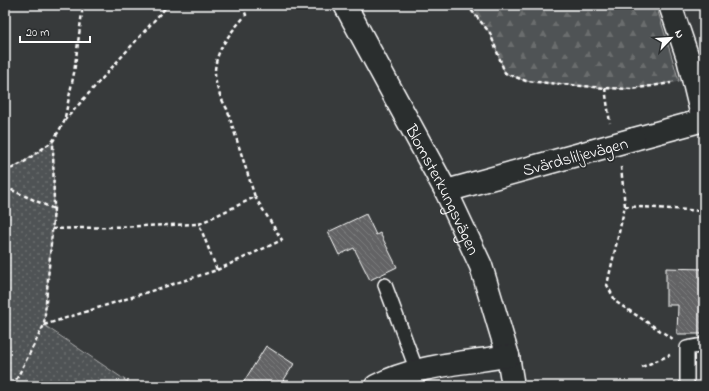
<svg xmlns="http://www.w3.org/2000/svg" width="709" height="391" viewBox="0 0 709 391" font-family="'Indie Flower',sans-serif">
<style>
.forest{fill:url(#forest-firs);stroke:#a8a9aa}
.park{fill:url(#park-dots);stroke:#a8a9aa}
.building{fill:url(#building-back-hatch);stroke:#fff}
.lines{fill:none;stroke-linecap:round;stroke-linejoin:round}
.service-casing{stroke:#fff;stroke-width:16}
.minor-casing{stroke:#fff;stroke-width:25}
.path{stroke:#fff;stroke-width:2.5;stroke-dasharray:4 3;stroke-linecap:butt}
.service{stroke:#2a2d2e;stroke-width:13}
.minor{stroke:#2a2d2e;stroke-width:22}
.minor-bridge-casing{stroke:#fff;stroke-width:25;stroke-linecap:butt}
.minor-bridge{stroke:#2a2d2e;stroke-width:22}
.labels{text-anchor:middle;stroke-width:3.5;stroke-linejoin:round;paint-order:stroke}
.street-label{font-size:17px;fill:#fff;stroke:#2a2d2e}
</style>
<defs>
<pattern id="forest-firs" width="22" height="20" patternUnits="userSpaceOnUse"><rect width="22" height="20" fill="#505354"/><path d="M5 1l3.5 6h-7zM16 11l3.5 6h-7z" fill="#6a6d6e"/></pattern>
<pattern id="park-dots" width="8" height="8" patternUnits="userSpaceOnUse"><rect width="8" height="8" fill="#505354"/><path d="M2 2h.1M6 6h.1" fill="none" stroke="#6a6d6e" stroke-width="1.8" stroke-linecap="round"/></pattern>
<pattern id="building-back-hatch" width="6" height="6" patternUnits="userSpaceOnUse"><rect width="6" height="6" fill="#636465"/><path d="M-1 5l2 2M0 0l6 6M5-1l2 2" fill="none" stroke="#7a7b7c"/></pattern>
</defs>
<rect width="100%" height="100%" fill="#373a3b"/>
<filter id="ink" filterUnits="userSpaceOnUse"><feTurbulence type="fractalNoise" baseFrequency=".025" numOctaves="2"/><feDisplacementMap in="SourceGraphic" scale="8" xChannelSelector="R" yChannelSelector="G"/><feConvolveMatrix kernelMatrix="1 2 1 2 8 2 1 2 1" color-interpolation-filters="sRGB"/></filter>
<g filter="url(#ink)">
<!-- forest -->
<path class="forest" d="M467,5H656L679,81L632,89L605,88L526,81L505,73L490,33Z"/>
<!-- park -->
<path class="park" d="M53,141L54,209L44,325L134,386H5V172L24,162Z"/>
<!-- building -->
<path class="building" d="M366,214L376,235L380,233L397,267L370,280L354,248L339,255L328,232Z
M666,268L704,269V334H677L678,305H666Z
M266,346L294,364L280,386H241Z"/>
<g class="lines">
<defs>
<path id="service" d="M385,285L417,371
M687,386V348L704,345"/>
<g id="minor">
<path id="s1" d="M345,5L446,191L481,266L508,356L513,386"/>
<path d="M670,5L688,58L703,120"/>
<path d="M634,139L704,120"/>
<path d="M446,191L591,151"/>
<path d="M376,386C415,365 465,363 508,356"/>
</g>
</defs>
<!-- service casing -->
<use href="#service" class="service-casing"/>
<!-- minor casing -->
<use href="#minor" class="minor-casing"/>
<!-- path -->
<path class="path" d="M467,5L490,33L505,73L526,81L605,88L632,89L671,83
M605,88L610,123
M64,121L168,5
M621,167L625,206L607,285L616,302L673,339
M5,172L24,162L53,141
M5,187L54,209
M625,206L704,211
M52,229L199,224L255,197L227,109C203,69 218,46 246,15L242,5
M217,270L282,240L255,197
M44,325L217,270L199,224
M642,367L670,355
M13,386L44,325L54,209L53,141L64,122L74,73L83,5"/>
<!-- service -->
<use href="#service" class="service"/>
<!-- minor -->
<use href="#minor" class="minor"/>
<defs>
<path id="minor-bridge" d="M591,151L634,139"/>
</defs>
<!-- minor-bridge casing -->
<use href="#minor-bridge" class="minor-bridge-casing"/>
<!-- minor-bridge -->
<use href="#minor-bridge" class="minor-bridge"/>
</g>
</g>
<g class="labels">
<!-- street labels -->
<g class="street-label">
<text transform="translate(575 156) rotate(-15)" y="6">Svärdsliljevägen</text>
<text dy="6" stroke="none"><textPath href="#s1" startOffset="209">Blomsterkungsvägen</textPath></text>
</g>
</g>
<!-- margin -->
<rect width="709" height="391" fill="none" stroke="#2a2d2e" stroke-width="20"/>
<rect x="10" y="10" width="689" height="371" fill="none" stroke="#fff" stroke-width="1.5" filter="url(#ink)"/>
<!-- north arrow -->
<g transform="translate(671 38) rotate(65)" stroke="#2a2d2e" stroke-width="3" paint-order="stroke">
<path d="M0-3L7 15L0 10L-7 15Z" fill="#ffffff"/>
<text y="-6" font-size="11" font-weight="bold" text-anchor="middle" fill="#ffffff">N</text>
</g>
<!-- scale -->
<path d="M20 36v6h70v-6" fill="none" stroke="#ffffff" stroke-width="2"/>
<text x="26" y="36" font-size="12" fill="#ffffff" stroke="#2a2d2e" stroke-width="3" paint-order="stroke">20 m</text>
</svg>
